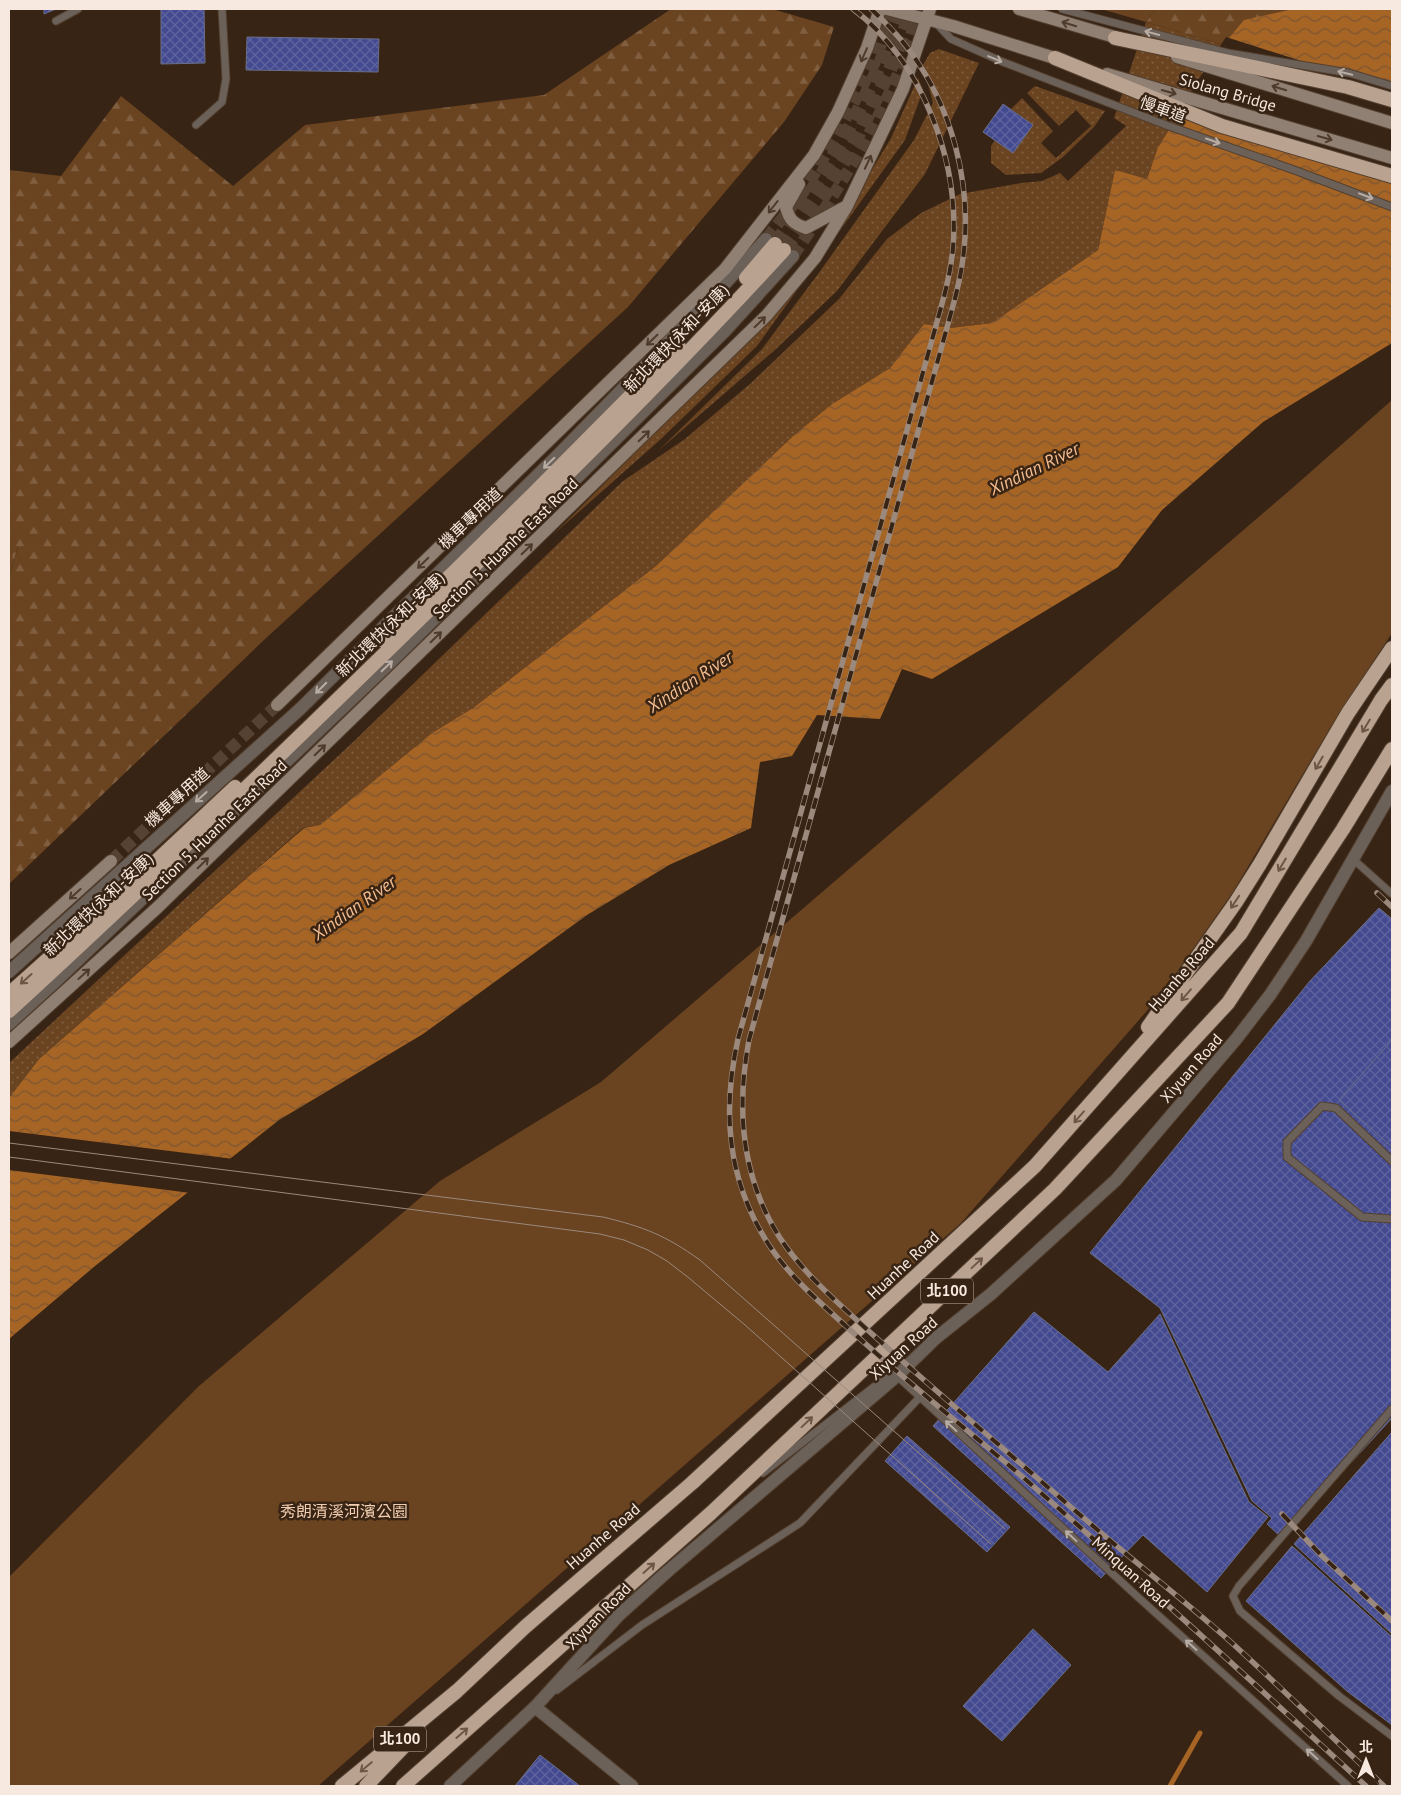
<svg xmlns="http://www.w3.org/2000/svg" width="1401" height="1795" viewBox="0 0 1401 1795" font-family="'PT Sans','Noto Sans TC',sans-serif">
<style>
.grass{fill:url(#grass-dots)}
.forest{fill:url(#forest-firs)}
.cemetery{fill:url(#cemetery-stones)}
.park{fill:#6a4320}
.water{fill:url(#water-waves)}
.pier{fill:#382414}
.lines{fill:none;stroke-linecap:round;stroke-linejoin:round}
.stream{stroke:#a66425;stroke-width:5}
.building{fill:url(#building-cross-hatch);stroke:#6a6f89}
.minor-tunnel{stroke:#554232;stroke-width:12;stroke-dasharray:12 6;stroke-linecap:butt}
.secondary-tunnel{stroke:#554232;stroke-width:12;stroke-dasharray:12 6;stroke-linecap:butt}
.trunk-tunnel{stroke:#554232;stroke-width:14;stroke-dasharray:14 7;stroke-linecap:butt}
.service-casing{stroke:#534030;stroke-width:9}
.minor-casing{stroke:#534030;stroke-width:14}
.tertiary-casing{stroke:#534030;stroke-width:14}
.secondary-casing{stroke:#534030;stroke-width:14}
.trunk-casing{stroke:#534030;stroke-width:16}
.service{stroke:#6b6159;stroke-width:7}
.minor{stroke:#6b6159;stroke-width:12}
.tertiary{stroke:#6b6159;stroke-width:12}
.secondary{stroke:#908073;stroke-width:12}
.trunk{stroke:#baa290;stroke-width:14}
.tram{stroke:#9a897c;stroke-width:1}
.rail-casing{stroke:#9a897c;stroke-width:5.5}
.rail{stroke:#382414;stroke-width:4;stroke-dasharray:11;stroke-linecap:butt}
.oneway{stroke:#4e3b2c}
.oneway2{stroke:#b8aca3}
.oneway3{stroke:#6c5646}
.labels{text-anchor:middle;stroke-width:5;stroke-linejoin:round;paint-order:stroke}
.shield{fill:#382414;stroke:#beaea2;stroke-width:1}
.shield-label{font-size:15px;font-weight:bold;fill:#f7e9df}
.street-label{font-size:16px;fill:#f7e9df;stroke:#382414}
.park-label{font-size:16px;fill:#f2cdaf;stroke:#382414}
.water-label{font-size:18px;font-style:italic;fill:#f4bd90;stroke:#382414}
</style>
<defs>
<pattern id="grass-dots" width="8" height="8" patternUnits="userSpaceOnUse" patternTransform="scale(1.25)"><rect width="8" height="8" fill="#6a4320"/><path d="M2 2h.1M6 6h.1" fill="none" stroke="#805e40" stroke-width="1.8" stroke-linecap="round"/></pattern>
<pattern id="forest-firs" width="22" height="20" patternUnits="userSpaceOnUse" patternTransform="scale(1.25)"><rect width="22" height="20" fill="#6a4320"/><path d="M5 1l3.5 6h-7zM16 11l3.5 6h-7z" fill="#805e40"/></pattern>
<pattern id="cemetery-stones" width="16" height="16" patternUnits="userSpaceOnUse" patternTransform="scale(1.25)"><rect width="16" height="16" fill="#6a4320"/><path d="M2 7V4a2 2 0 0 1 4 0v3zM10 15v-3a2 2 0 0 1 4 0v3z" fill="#805e40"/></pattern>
<pattern id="water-waves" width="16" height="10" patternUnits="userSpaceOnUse" patternTransform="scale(1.25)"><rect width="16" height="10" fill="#a66425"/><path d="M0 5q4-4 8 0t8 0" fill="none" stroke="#7d5632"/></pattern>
<pattern id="building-cross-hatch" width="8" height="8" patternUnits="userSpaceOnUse" patternTransform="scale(1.25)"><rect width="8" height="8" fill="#434a90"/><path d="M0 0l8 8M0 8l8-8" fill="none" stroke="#5f649f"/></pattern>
</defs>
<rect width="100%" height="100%" fill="#382414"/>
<!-- grass -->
<path class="grass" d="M1146,22L1223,45L1158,147L1147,179L1115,171L1098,250L992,323L950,328L924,324L890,368L832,404L793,436L656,566L473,708L432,733L320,825L303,828L39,1059L9,1098V1063L352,743L623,481L685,439L751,383L839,299L887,239L921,213L960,194L1021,183L1042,181L1060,173L1068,181L1126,126L1114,118Z
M939,49L979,63L925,174L837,291L776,349L658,451L762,349L818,274L914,140L933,103L923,65L930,53Z
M918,78L923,90L905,140L757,346L661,439L554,534L772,315L830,240L891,138Z
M1035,86L1105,111L1094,127L1063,157L1041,173L1006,175L991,163V146L995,140L1033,125L1011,109L1022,98L1053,131L1041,143L1056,158L1091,126L1076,110L1059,126L1027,93Z"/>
<!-- forest -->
<path class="forest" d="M671,9H772L834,27L822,65L784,122L628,307L264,640L9,884V578L18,547L9,552V170L61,176L121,96L233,186L305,125L544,95Z
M1156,9H1293L1223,45L1146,22Z"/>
<!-- cemetery -->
<path class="cemetery" d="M18,546L9,578V552Z"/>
<!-- park -->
<path class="park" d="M1101,9H1156L1146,22Z
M1392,400V633L1335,720L1233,892L1160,996L961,1223L318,1786H9V1577L199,1386L440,1181L601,1082L1297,484Z"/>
<!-- water -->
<path class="water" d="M1293,9H1392V343L1263,422L1162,510L1118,567L932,679L902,669L880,719L817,715L792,756L760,762L751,828L669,865L587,915L423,1034L279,1120L95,1266L9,1339V1098L39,1059L304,828L320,825L432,733L473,708L656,566L793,436L832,404L890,368L924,324L950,328L992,323L1098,250L1115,170L1147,179L1158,147L1223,45L1244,20Z"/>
<!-- pier -->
<path class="pier" d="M1226,37L1392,90V174L1174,117Z
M9,1131L234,1159L191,1193L9,1170Z"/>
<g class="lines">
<!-- stream -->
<path class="stream" d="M1170,1786L1200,1733"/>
</g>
<!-- building -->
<path class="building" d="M44,9H56L44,14Z
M161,9H204L205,63L161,64Z
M247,37L379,39L378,72L246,70Z
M1003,104L1033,125L1013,153L983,132Z
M1379,908L1392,919V1418L1282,1538L1267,1524L1272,1518L1252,1501L1160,1308L1090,1253L1310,981Z
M1392,1040V1147L1339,1100Z
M1034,1312L1108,1372L1160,1314L1249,1502L1268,1517L1207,1592L1143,1535L1101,1578L933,1426Z
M1392,1432V1634L1294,1544Z
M907,1436L1010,1527L987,1552L885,1461Z
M1292,1546L1392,1637V1725L1348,1692L1246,1601Z
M1033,1629L1071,1665L1002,1741L963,1706Z
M540,1755L580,1786H515Z"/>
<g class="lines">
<!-- minor-tunnel -->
<path class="minor-tunnel" d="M766,239L804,191L836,137L874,64L893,9
M793,256C833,198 870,139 898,74C907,53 912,30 919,9"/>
<!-- secondary-tunnel -->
<path class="secondary-tunnel" d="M111,861L277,705"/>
<!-- trunk-tunnel -->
<path class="trunk-tunnel" d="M775,244C815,188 852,130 879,66C887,47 894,28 901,9
M784,250L822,199L854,144L890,70L912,9"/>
<defs>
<path id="service" d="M1062,9L1228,53L1349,73L1392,86
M56,21L78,9
M936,23L951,39L1003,62L1166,125L1297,171L1392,207
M196,125L222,102L226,79L222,9
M1354,860L1392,894
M1392,1161L1336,1108L1322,1106L1287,1142V1157L1362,1217L1392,1219
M897,1376L1139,1598L1348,1786
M1392,1409L1239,1586L1233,1596L1240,1611L1339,1696L1392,1736
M763,1473L893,1372
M557,1690L642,1625L800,1523L920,1397"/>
<path id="minor" d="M9,972L300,709L559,454L721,288L766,239
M9,1024L56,981L390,663L725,331L793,256
M535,1707L632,1786"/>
<path id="tertiary" d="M450,1786L535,1707L619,1615L668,1571L897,1376L936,1338L991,1294L1116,1180L1237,1038L1270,995L1306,941L1392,791"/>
<path id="secondary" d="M887,9L953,26L1064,61
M1019,9L1125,40
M1177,57L1392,123
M1107,74L1392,158
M799,184L786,207C789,220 794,224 806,228L845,207
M277,705L725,269L814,155L838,112L867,48L880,9
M9,953L111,861
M9,1042L158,907L767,315L815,258L847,206L903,89L930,9"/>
<path id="trunk" d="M1115,38L1348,87L1392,100
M1055,58L1222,126L1392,176
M746,278L775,244
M384,641L534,493L679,347
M9,994L135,881L235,787
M9,1011C149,883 284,752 420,619C543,499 667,378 784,250
M1148,1027L1236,902L1260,864L1348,713L1392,648
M342,1786L457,1691L525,1627L692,1483L1035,1166L1241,933L1381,700L1392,685
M366,1786L412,1738
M403,1786L711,1513L1055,1189L1228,1003L1343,829L1392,749"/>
</defs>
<!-- service casing -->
<use href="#service" class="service-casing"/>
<!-- minor casing -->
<use href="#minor" class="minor-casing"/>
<!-- tertiary casing -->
<use href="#tertiary" class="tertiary-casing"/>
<!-- secondary casing -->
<use href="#secondary" class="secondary-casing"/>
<!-- trunk casing -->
<use href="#trunk" class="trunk-casing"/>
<!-- service -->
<use href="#service" class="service"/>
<!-- minor -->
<use href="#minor" class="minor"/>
<!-- tertiary -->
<use href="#tertiary" class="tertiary"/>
<!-- secondary -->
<use href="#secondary" class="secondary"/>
<!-- trunk -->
<use href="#trunk" class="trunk"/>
<!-- tram -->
<path class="tram" d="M9,1143L603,1217C644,1227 665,1235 700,1260L1005,1529
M9,1157L600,1234L624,1240L648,1250L667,1261L689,1278L745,1325L991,1544"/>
<defs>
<path id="rail" d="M853,9C923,62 960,162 953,248C951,270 946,290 940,311L738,1039C722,1111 727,1178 767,1242C788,1275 818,1301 847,1327C900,1376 956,1421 1011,1467C1132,1571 1249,1679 1366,1786
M871,9C886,23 900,37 912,54C952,109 971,182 964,250C962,271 957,292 951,313L749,1040C736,1109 741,1177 780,1238C802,1271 831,1297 861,1324C904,1363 948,1401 992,1439C1026,1468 1059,1497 1093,1526C1136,1563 1181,1598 1223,1635C1278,1684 1330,1736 1384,1786
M1377,893L1392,907
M1282,1514L1321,1555L1392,1621"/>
</defs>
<!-- rail casing -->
<use href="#rail" class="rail-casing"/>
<!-- rail -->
<use href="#rail" class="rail"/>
</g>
<!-- one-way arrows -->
<defs><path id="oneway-shaft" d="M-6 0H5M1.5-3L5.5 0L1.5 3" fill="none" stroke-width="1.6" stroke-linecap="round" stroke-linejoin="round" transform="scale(1.25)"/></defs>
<g class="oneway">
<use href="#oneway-shaft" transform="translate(1069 24) rotate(-163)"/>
<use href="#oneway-shaft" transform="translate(864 55) rotate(114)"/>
<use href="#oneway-shaft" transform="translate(1279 88) rotate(-163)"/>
<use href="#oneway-shaft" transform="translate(1169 92) rotate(16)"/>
<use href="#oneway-shaft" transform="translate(1325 138) rotate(16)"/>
<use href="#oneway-shaft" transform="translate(868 162) rotate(-65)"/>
<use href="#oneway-shaft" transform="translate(773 207) rotate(128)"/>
<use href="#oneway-shaft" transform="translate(760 322) rotate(-44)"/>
<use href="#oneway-shaft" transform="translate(652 340) rotate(136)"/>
<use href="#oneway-shaft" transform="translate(644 436) rotate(-44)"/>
<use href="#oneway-shaft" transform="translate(527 549) rotate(-44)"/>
<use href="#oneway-shaft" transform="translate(423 563) rotate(136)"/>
<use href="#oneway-shaft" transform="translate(436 637) rotate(-44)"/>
<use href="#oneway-shaft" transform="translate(320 750) rotate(-44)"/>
<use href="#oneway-shaft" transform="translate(203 863) rotate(-44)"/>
<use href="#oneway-shaft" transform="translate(75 894) rotate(138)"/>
<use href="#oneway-shaft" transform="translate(84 974) rotate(-42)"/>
</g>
<g class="oneway2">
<use href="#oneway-shaft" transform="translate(1152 33) rotate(-165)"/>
<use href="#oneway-shaft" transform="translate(995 59) rotate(23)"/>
<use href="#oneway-shaft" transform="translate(1345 73) rotate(-167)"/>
<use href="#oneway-shaft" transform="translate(1213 141) rotate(19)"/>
<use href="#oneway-shaft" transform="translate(1366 196) rotate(21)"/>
<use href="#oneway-shaft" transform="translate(549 463) rotate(136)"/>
<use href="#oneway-shaft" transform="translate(387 666) rotate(-44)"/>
<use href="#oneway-shaft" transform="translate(321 688) rotate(135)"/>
<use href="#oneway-shaft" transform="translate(201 797) rotate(138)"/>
<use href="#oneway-shaft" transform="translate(951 1426) rotate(-137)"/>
<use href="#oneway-shaft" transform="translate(1071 1536) rotate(-137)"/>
<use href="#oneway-shaft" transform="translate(1191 1645) rotate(-138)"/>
<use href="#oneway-shaft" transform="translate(1312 1754) rotate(-138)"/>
</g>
<g class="oneway3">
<use href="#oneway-shaft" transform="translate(1366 726) rotate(121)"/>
<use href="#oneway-shaft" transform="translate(1319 763) rotate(120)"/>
<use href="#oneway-shaft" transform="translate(1282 865) rotate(121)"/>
<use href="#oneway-shaft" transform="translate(1235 902) rotate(124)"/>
<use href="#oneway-shaft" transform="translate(26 979) rotate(138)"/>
<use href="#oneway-shaft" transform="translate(1186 995) rotate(131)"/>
<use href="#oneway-shaft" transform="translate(1079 1117) rotate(131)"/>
<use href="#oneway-shaft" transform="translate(977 1263) rotate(-43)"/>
<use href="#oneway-shaft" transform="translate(807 1422) rotate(-43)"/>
<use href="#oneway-shaft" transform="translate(649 1568) rotate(-42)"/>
<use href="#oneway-shaft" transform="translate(462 1733) rotate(-41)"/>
<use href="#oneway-shaft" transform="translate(366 1767) rotate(140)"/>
</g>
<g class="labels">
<!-- shield labels -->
<g class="shield">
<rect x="921" y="1278.5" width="52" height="25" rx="4"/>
<rect x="374" y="1726.5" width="52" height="25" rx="4"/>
</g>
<g class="shield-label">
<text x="947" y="1296">北100</text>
<text x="400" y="1744">北100</text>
</g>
<!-- street labels -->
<g class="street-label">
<text transform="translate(1228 92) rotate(16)" y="6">Siolang Bridge</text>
<text transform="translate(1163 109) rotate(20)" y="6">慢車道</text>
<text transform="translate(676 338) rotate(-46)" y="6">新北環快(永和-安康)</text>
<text transform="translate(470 518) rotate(-44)" y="6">機車專用道</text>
<text transform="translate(505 548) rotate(-44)" y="6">Section 5, Huanhe East Road</text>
<text transform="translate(390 624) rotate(-44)" y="6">新北環快(永和-安康)</text>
<text transform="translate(177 797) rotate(-42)" y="6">機車專用道</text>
<text transform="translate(214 830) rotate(-44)" y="6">Section 5, Huanhe East Road</text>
<text transform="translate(98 904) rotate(-43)" y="6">新北環快(永和-安康)</text>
<text transform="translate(1181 974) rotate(-49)" y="6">Huanhe Road</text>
<text transform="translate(1191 1068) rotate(-49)" y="6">Xiyuan Road</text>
<text transform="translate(903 1265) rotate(-43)" y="6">Huanhe Road</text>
<text transform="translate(903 1348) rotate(-42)" y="6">Xiyuan Road</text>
<text transform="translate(603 1536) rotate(-41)" y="6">Huanhe Road</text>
<text transform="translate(1131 1572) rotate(42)" y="6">Minquan Road</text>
<text transform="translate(598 1616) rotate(-46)" y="6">Xiyuan Road</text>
</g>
<!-- park labels -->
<g class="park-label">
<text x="344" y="1517">秀朗清溪河濱公園</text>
</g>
<!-- water labels -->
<g class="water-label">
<text transform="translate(1034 469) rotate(-26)" y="6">Xindian River</text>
<text transform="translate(690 682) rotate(-33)" y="6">Xindian River</text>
<text transform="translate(354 908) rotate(-35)" y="6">Xindian River</text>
</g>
</g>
<!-- border -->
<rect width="1401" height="1795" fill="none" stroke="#f7e9df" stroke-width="20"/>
<!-- north arrow -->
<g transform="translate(1366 1760)" stroke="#382414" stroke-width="4" paint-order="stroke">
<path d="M0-4L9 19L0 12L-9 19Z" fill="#f7e9df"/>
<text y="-8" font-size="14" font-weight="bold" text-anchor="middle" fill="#f7e9df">北</text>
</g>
</svg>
